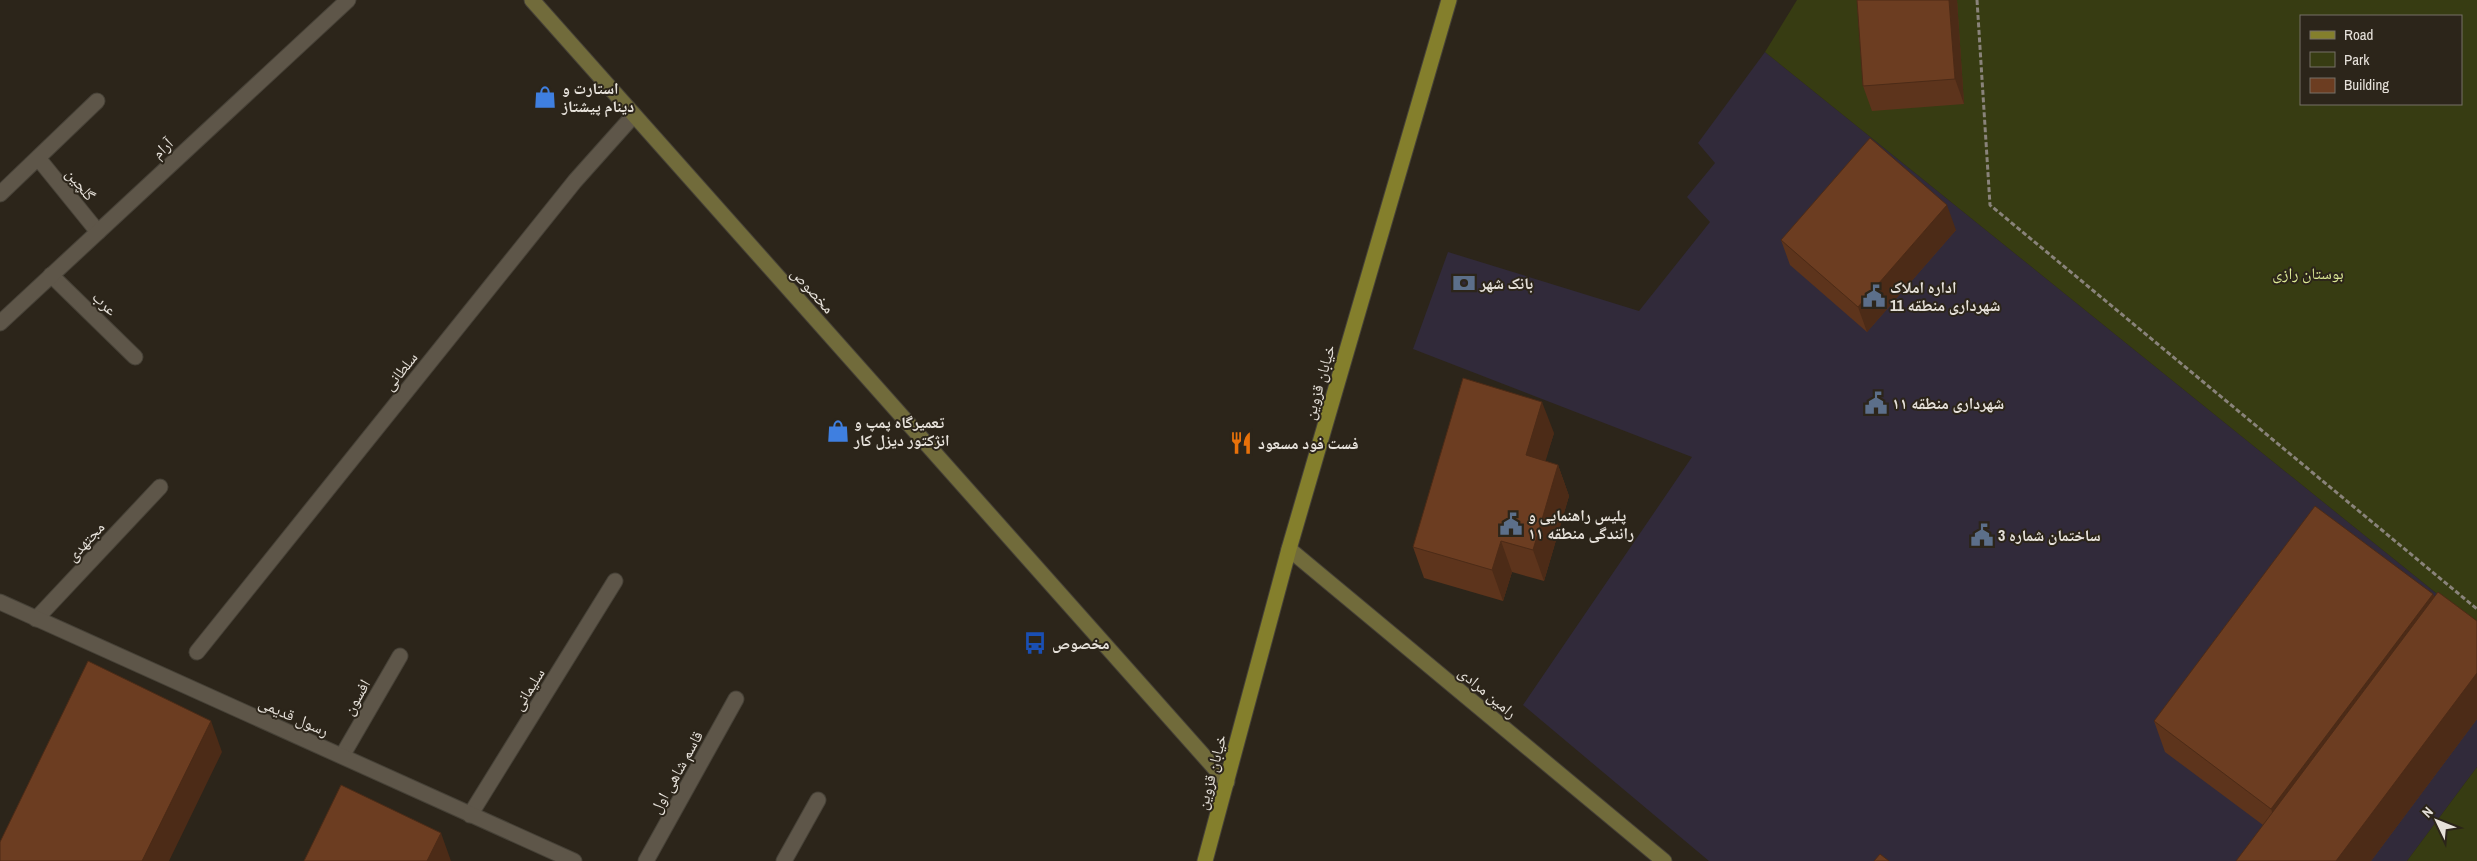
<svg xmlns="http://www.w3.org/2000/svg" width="2477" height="861" viewBox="0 0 2477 861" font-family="'Archivo Narrow','Noto Naskh Arabic',sans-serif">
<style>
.commercial{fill:#312a3a}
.green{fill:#373c12;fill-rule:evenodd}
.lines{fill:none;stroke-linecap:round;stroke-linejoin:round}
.lane-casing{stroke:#464137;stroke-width:17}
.street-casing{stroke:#464137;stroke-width:17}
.secondary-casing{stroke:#464137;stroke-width:17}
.primary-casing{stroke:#464137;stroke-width:17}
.path{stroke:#89837a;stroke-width:3;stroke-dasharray:5 2.5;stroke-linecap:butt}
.lane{stroke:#5e5649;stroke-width:15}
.street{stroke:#5e5649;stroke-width:15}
.secondary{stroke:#716b3b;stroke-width:15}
.primary{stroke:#847f2c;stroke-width:15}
.wall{fill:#5d341c}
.shaded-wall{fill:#4c2b17}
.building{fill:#6c3d21;stroke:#4c2b17}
.labels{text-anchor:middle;stroke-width:4;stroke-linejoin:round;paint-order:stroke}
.poi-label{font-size:16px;font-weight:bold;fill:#e6e1da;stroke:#2c251a;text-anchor:start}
.street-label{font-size:16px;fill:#e6e1da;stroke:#2c251a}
.park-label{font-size:16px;fill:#deeb97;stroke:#2c251a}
</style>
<rect width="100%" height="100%" fill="#2c251a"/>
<!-- commercial -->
<path class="commercial" d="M1765,52L2477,626V767L2407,861H1709L1523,705L1692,457L1413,349L1448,252L1639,311L1710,222L1687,197L1715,163L1698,143Z"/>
<!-- green -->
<path class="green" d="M1797,0H2477V626L1765,52ZM2301,16H2461V104H2301Z
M2477,767V861H2407Z"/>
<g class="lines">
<defs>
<path id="lane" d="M38,158L98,232
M0,194L97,101
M51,275L135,357
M36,619L160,487
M342,756L400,656
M470,815L615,581
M646,861L736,699
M784,861L818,800"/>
<path id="street" d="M0,323L348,0
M0,602L574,861
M197,652L575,181L634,115"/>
<path id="secondary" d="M532,0L1227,782
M1289,549L1664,861"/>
<path id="primary" d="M1205,861L1289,549L1449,0"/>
</defs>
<!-- lane casing -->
<use href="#lane" class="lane-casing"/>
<!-- street casing -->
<use href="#street" class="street-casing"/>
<!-- secondary casing -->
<use href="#secondary" class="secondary-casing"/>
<!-- primary casing -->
<use href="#primary" class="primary-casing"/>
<!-- path -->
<path class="path" d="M1977,0L1990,205L2477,609"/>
<!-- lane -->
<use href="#lane" class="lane"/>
<!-- street -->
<use href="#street" class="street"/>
<!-- secondary -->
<use href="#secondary" class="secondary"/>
<!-- primary -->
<use href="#primary" class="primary"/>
</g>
<!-- wall -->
<path class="wall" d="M1857,0H1957L1964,104L1872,111L1863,86Z
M1956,230L1867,332L1790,265L1781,240Z
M1554,433L1545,461L1558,465L1569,496L1544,581L1512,572L1503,601L1424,578L1413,547Z
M2433,594L2434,597L2477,621V719L2371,861L2263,825L2165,752L2154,721Z"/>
<!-- shaded-wall -->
<path class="shaded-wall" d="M1949,0H1957L1964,104L1955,79Z
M1947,205L1956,230L1867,332L1858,307Z
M1542,402L1554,433L1538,486L1526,455Z
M1558,465L1569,496L1544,581L1533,550Z
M1501,541L1512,572L1503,601L1492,570Z
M2433,594L2444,625L2283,840L2271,809Z
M2477,673V719L2371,861H2336Z
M211,721L222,752L169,861H142Z
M441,833L451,861H427Z"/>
<!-- building -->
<path class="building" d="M1857,0H1949L1955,79L1863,86Z
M1870,138L1947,205L1858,307L1781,240Z
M1463,378L1542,402L1526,455L1558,465L1533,550L1501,541L1492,570L1413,547Z
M2315,506L2433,594L2271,809L2154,721Z
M2438,592L2477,621V673L2336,861H2236Z
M88,661L211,721L142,861H0V842Z
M341,785L441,833L427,861H304Z
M1880,854L1889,861H1874Z"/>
<!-- icons -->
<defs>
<symbol id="shop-bare" viewBox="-9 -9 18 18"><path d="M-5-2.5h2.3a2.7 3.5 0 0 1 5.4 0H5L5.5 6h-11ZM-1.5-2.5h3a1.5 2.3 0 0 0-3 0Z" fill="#3f7fe0" stroke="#2c251a" stroke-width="2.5" paint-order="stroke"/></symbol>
<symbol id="bank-bare" viewBox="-9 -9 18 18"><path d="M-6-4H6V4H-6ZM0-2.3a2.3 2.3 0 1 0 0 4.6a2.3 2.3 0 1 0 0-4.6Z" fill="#5c6f8a" stroke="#2c251a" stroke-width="2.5" paint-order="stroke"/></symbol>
<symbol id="civic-bare" viewBox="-9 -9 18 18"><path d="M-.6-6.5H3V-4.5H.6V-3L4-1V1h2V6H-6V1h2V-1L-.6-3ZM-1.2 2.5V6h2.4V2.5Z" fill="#5c6f8a" stroke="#2c251a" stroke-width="2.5" paint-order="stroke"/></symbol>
<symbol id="restaurant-bare" viewBox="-9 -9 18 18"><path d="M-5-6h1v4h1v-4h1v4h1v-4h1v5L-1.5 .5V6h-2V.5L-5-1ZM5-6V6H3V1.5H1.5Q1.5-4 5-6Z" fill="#e8710a" stroke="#2c251a" stroke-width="2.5" paint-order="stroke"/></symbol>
<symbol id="bus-bare" viewBox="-9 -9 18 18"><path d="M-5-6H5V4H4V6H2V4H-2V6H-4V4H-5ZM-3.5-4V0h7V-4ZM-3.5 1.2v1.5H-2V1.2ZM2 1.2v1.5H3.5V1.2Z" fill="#1a4fb4" stroke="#2c251a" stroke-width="2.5" paint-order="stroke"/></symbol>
</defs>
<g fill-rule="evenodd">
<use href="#shop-bare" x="529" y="81" width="32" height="32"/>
<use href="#bank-bare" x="1448" y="267" width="32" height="32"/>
<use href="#civic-bare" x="1858" y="280" width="32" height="32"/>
<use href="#civic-bare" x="1860" y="387" width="32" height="32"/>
<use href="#shop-bare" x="822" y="415" width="32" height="32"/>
<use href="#restaurant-bare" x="1225" y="427" width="32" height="32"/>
<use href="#civic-bare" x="1495" y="508" width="32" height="32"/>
<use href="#civic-bare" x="1966" y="519" width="32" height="32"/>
<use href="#bus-bare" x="1019" y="627" width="32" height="32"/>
</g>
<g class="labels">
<!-- poi labels -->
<g class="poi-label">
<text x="562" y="94">استارت و<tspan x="562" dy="18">دینام پیشتاز</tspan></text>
<text x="1480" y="289">بانک شهر</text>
<text x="1890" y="293">اداره املاک<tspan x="1890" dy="18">شهرداری منطقه 11</tspan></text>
<text x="1892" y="409">شهرداری منطقه ۱۱</text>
<text x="854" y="428">تعمیرگاه پمپ و<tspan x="854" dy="18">انژکتور دیزل کار</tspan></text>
<text x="1258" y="449">فست فود مسعود</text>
<text x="1528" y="521">پلیس راهنمایی و<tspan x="1528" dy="18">رانندگی منطقه ۱۱</tspan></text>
<text x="1998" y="541">ساختمان شماره 3</text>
<text x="1052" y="649">مخصوص</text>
</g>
<!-- street labels -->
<g class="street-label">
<text transform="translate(162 148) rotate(-43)" y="6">آرام</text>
<text transform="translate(81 184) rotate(51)" y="6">گلچین</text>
<text transform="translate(813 290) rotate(48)" y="6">مخصوص</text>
<text transform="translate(105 303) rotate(44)" y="6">عرب</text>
<text transform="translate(400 371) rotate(-51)" y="6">سلطانی</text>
<text transform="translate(1319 382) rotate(-74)" y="6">خیابان قزوین</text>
<text transform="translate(85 541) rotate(-47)" y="6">مجتهدی</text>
<text transform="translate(528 689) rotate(-58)" y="6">سلیمانی</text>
<text transform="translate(1488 692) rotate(40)" y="6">رامین مرادی</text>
<text transform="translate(356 697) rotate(-60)" y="6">افسون</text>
<text transform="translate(294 716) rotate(24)" y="6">رسول قدیمی</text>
<text transform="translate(676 772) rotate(-61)" y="6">قاسم شاهی اول</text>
<text transform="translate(1211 772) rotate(-75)" y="6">خیابان قزوین</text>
</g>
<!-- park labels -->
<g class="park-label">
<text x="2308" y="279">بوستان رازی</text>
</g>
</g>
<!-- legend -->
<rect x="2300" y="15" width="162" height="90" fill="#2c251a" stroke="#767067"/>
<rect x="2310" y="31" width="25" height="8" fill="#847f2c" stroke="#767067"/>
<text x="2344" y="40" font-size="15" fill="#e6e1da">Road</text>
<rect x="2310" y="52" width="25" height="15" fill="#373c12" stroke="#767067"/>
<text x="2344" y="65" font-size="15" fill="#e6e1da">Park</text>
<rect x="2310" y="78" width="25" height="15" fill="#6c3d21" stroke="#767067"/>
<text x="2344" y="90" font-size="15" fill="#e6e1da">Building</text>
<!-- north arrow -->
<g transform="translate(2437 821) rotate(313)" stroke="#2c251a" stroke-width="4" paint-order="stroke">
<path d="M0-4L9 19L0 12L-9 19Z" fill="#e6e1da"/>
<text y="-8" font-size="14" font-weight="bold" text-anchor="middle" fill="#e6e1da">N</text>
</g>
</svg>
